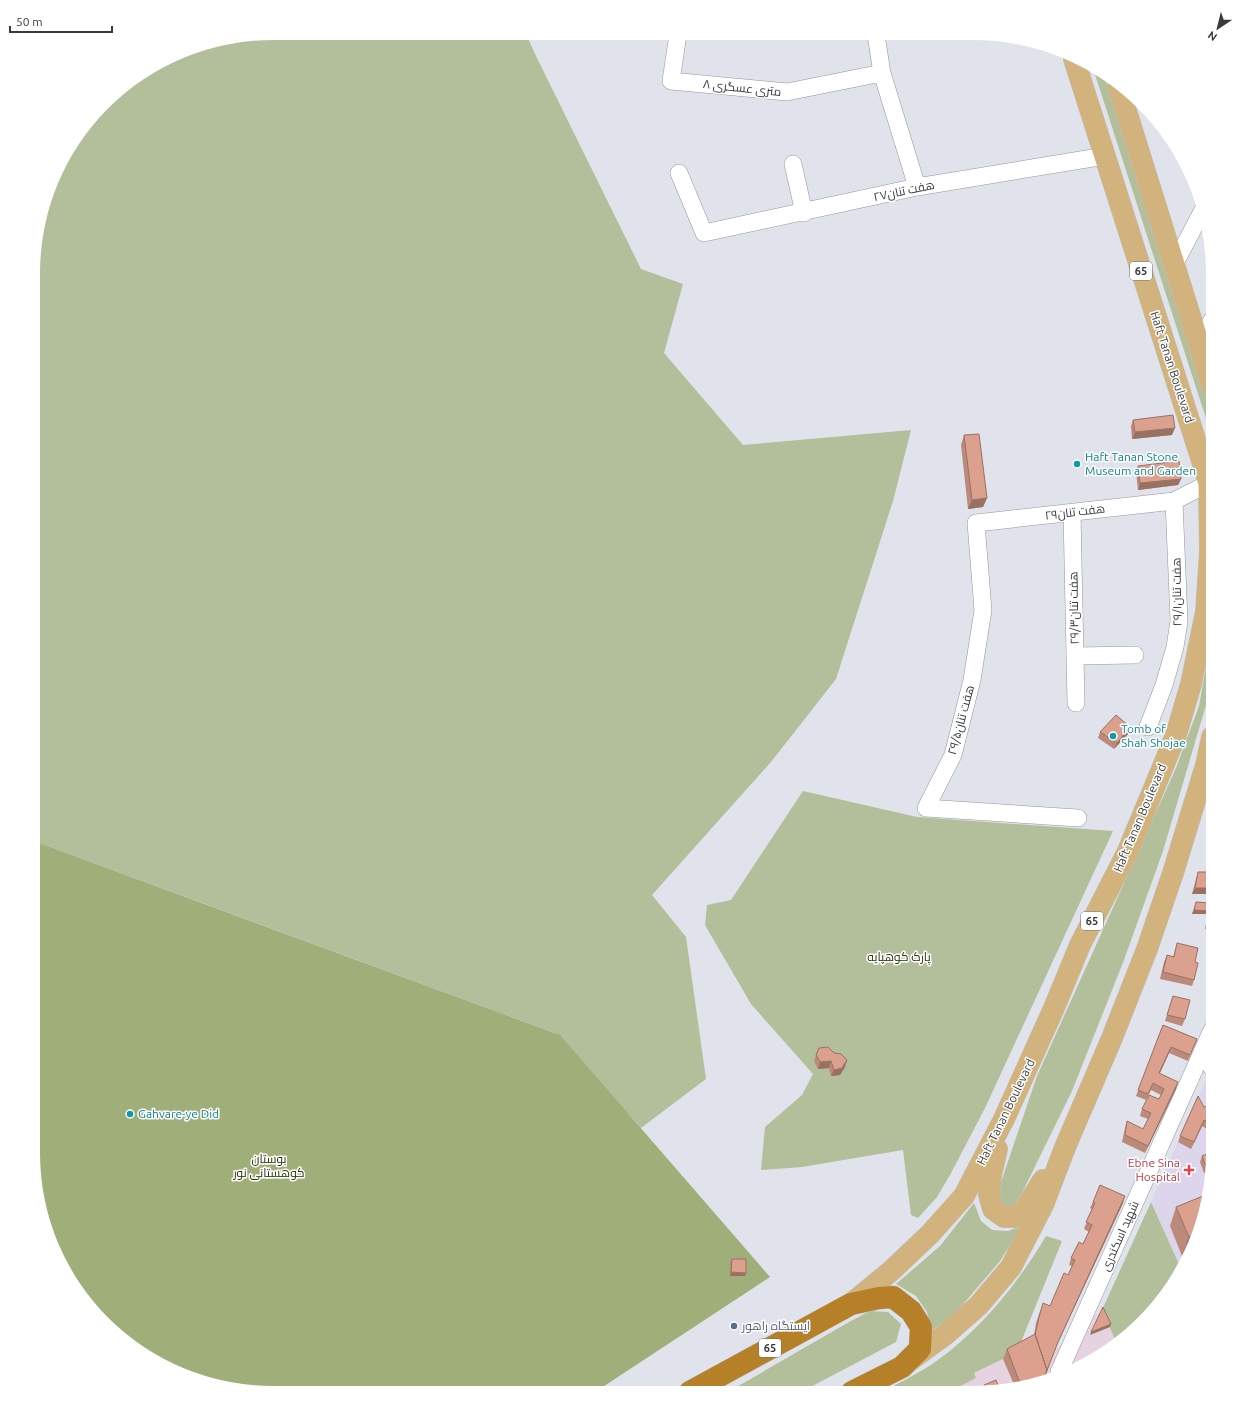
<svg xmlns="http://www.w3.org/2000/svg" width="1246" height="1426" viewBox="0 0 1246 1426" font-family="Ubuntu,Cairo,sans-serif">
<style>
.commercial{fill:#e6d3e2}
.medical{fill:#dcd5eb}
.green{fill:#b3be9a}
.forest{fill:#a0af7a}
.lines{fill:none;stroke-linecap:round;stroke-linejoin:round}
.minor-casing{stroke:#93969e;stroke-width:18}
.major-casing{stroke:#bfc0c1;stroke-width:22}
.highway-casing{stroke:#bfc0c1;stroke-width:23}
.minor{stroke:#fff;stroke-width:17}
.major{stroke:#d3b37d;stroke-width:21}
.highway{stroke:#b58027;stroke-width:22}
.wall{fill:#bc8a7a}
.shaded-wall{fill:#997163}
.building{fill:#dba18e;stroke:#997163}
.culture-dot{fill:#0f9aa8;stroke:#fff;stroke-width:1.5}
.health-dot{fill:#e0444e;stroke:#fff;stroke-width:1.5}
.service-dot{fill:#5c6f8a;stroke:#fff;stroke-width:1.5}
.labels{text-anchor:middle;stroke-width:3;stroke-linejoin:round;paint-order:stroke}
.shield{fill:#fff;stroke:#747476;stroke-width:1}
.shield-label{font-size:11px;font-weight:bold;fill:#38393c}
.street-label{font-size:12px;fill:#38393c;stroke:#fff}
.culture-label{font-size:12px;fill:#0d838f;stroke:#fff;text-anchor:start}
.park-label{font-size:12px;fill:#273006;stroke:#fff}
.health-label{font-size:12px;fill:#be3a42;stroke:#fff;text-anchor:end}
.service-label{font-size:12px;fill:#4e5e75;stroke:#fff;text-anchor:start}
</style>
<rect width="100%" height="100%" fill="#e0e3eb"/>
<!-- commercial -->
<path class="commercial" d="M1102,1310L1117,1344L1106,1353L1050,1380L988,1392H949L976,1378L974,1373L1032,1344L1056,1349Z"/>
<!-- medical -->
<path class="medical" d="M1211,1069L1212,1072V1168L1205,1215L1182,1271L1151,1202Z"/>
<!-- green -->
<path class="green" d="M273,33L526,34L535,54L641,269L683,284L664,353L743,445L911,430L893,501L836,679L771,762L652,895L686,937L706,1079L641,1128L555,1033L34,841L35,242L65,153L115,92L196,46Z
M1092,65L1103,73L1117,114L1212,415V437Z
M1212,633V670L1206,705L1163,851L1124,960L1072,1091L1022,1193L1014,1206L1003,1207L996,1197L1037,1076L1176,768L1199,706Z
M803,791L917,817L1113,831L985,1108L950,1175L937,1197L918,1218L911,1215L903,1150L802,1167L761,1170L765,1127L802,1095L813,1074L751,1004L705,925L707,905L731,900Z
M1151,1202L1182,1271L1143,1322L1117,1344L1102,1310Z
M974,1203L981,1221L992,1230L1008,1231L1023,1225L1000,1261L953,1316L931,1331L927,1312L916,1296L896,1284L940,1246Z
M1046,1236L1062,1241L1017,1352L974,1373L976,1378L949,1392H882C901,1382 921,1372 938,1360C983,1327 1018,1283 1046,1236Z
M870,1311L888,1312L901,1324L896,1342L801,1392H728L849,1322Z"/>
<!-- forest -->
<path class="forest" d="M34,841L560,1035L770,1277L595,1392H258L211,1385L153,1361L104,1323L73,1286L46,1230L34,1168Z"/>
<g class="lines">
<defs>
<path id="minor" d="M678,34L671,81L787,92L882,73
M876,35L882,73L917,187
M793,164L804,213
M679,173L704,233L917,187L1105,156
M1175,263L1203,210
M1200,345L1212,320
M1072,513L1076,703
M1075,656L1135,655
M1148,727L1164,685L1175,647L1179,621L1174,501
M1078,818L926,808L953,755L972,680L983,610L976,523L1174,501L1209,483
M1204,1049L1212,1068
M1059,1376V1372L1212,1030"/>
<path id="major" d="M1118,85L1212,386
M997,1149L991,1175L989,1195L993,1209L1004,1217H1015L1025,1209L1043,1180
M851,1304L891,1271L930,1234L964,1196L1004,1119L1054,1008L1080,945L1128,851L1176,735L1191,684L1206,612L1210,552L1209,483L1074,59
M909,1361L946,1334L979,1305L1011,1267L1043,1205L1066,1145L1112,1038L1147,949L1173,873L1206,765L1212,737"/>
<path id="highway" d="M690,1392L851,1304L879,1298L893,1297L911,1311L921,1327L920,1349L902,1367L852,1392"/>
</defs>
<!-- minor casing -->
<use href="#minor" class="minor-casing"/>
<!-- major casing -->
<use href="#major" class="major-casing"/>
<!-- highway casing -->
<use href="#highway" class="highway-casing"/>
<!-- minor -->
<use href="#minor" class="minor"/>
<!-- major -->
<use href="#major" class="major"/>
<!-- highway -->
<use href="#highway" class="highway"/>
</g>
<!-- wall -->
<path class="wall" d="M1133,420L1172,435L1132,439L1131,426Z
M964,435L987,498L983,507L968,509L961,445Z
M1138,466L1181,479L1178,485L1138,490L1136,472Z
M1100,732L1128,734L1114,749L1098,738Z
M1198,872H1212V930L1205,929L1208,914H1192L1196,902L1208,903V894H1192L1196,879Z
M1177,943L1195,962L1194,980L1192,986L1160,979L1164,962L1167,955L1173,957Z
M1212,959V974L1209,973Z
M1173,996L1185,1019L1182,1026L1165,1021Z
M1163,1025L1197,1039L1188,1061L1169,1053L1160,1073L1176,1089L1145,1153L1122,1142L1125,1128L1127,1121L1143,1129L1148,1119L1140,1116L1142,1109L1159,1099L1161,1095L1151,1090L1146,1100L1136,1096Z
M819,1048L845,1067L840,1075L831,1076L829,1068L818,1069L814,1061Z
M1212,1104V1134L1210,1135L1207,1129L1202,1126L1191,1149L1178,1142L1180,1136L1204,1107Z
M1212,1152L1204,1173L1200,1162L1202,1156Z
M1093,1202L1123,1203L1055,1349L1043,1382L1015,1387L1003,1359L1007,1349L1034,1335L1036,1323L1043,1303L1050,1306L1068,1275L1072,1266L1069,1265L1071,1258L1083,1244L1089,1232L1084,1229L1092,1209L1090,1208Z
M1176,1207L1205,1215L1189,1253L1182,1256L1170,1226Z
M732,1259L745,1276H730V1262Z
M1101,1350L1106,1353L1099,1356Z
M984,1385L988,1392H982L981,1391Z"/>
<!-- shaded-wall -->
<path class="shaded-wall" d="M1175,428L1172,435L1132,439L1135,432Z
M1181,479L1178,485L1138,490L1140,483Z
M987,498L983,507L968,509L972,500Z
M1130,727L1128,734L1114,749L1117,743Z
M1195,888H1211L1208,894H1192Z
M1194,910L1209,911L1208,914H1192Z
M1171,1047L1169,1053L1157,1079L1159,1073Z
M847,1060L845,1067L840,1075L831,1076L834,1070Z
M831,1061L829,1068L818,1069L820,1062Z
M1178,1082L1176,1089L1145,1153L1148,1146Z
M1204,1120L1202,1126L1191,1149L1194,1142Z
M1212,1128V1134L1210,1135Z
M1212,1164V1169L1204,1173L1206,1166Z
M1125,1196L1123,1203L1055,1349L1043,1382H1042L1058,1342Z
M1197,1233L1189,1253L1182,1256L1189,1237Z
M731,1272L746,1273L745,1276H730Z
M1111,1324L1110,1327L1090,1335L1091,1332Z"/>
<!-- building -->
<path class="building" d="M1173,415L1175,428L1135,432L1133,420Z
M979,434L987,498L972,500L964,435Z
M1179,461L1181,479L1140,483L1138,466Z
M1116,715L1130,727L1117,743L1100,732Z
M1198,872H1212V923H1208L1210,908L1211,888H1195Z
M1196,902L1209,903V911L1194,910Z
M1177,943L1198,948L1195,962L1198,963L1194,980L1163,972L1167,955L1174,957Z
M1173,996L1190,1000L1185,1019L1167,1015Z
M1163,1025L1197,1039L1190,1055L1171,1047L1159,1073L1178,1082L1148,1146L1125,1135L1127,1121L1143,1129L1151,1113L1142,1109L1149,1095L1159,1099L1164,1089L1153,1083L1148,1094L1138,1090Z
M828,1047L834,1053L841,1054L847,1060L842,1068L834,1070L831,1061L820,1062L816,1055L819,1048Z
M1198,1096L1204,1107L1212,1104V1128L1210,1123L1204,1120L1194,1142L1180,1136Z
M1212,1152V1164L1206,1166L1202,1156Z
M1100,1185L1125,1196L1058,1342L1046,1373L1047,1370L1035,1334V1335L1039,1317L1043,1303L1050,1306L1064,1273L1068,1275L1075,1260L1071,1258L1079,1242L1083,1244L1092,1225L1086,1222L1095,1203L1093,1202Z
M1208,1194L1205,1215L1197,1233L1189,1237L1176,1207Z
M732,1259H746V1273L731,1272Z
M1103,1307L1111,1324L1091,1332Z
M1035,1334L1047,1370L1042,1382L1021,1386L1007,1349Z
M1118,1343L1106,1353L1103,1354L1101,1350Z
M996,1380L1000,1390L987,1392L984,1385Z"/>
<!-- markers -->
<g class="culture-dot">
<circle cx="1077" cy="464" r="4"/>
<circle cx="1113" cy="736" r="4"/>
<circle cx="130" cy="1114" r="4"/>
</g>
<path class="health-dot" d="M1187 1164h4v4h4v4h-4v4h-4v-4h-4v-4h4z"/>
<circle class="service-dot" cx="734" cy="1326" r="4"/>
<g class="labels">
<!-- shield labels -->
<g class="shield">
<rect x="1130" y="262" width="22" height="18" rx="3"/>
<rect x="1081" y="912" width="22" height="18" rx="3"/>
<rect x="759" y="1339" width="22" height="18" rx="3"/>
</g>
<g class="shield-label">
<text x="1141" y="275">65</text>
<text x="1092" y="925">65</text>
<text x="770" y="1352">65</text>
</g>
<!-- street labels -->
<g class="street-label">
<text transform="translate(742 88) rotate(6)" y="4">۸ متری عسگری</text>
<text transform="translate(904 191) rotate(-12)" y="4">هفت تنان۲۷</text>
<text transform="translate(1172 367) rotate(72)" y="4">Haft Tanan Boulevard</text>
<text transform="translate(1075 512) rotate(-7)" y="4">هفت تنان۲۹</text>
<text transform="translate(1177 592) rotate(-91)" y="4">۲۹/۱هفت تنان</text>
<text transform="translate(1074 608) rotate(-91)" y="4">۲۹/۳هفت تنان</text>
<text transform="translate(961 720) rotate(-75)" y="4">۲۹/۵هفت تنان</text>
<text transform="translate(1140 818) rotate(-67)" y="4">Haft Tanan Boulevard</text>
<text transform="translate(1006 1112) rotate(-64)" y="4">Haft Tanan Boulevard</text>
<text transform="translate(1120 1236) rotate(-66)" y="4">شهید اسکندری</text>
</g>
<!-- culture labels -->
<g class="culture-label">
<text x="1085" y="461">Haft Tanan Stone<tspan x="1085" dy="14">Museum and Garden</tspan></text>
<text x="1121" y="733">Tomb of<tspan x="1121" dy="14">Shah Shojae</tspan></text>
<text x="138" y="1118">Gahvare-ye Did</text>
</g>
<!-- park labels -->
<g class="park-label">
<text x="899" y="961">پارک کوهپایه</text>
<text x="269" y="1163">بوستان<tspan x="269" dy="14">کوهستانی نور</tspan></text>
</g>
<!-- health labels -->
<g class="health-label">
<text x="1180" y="1167">Ebne Sina<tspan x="1180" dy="14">Hospital</tspan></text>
</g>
<!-- service labels -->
<g class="service-label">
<text x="742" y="1330">ایستگاه راهور</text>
</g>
</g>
<!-- crop -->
<path d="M0 0H1246V1426H0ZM273 40H973A233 233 0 0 1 1206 273V1153A233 233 0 0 1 973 1386H273A233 233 0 0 1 40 1153V273A233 233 0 0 1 273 40Z" fill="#fff" fill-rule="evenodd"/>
<!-- north arrow -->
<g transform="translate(1218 28) rotate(215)" stroke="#ffffff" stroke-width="3" paint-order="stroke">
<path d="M0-3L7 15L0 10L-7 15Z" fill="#38393c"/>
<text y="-6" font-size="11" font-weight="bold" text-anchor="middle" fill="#38393c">N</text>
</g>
<!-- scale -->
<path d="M10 26v6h102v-6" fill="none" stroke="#38393c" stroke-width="2"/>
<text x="16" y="26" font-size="12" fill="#38393c" stroke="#ffffff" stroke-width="3" paint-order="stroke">50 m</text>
</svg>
